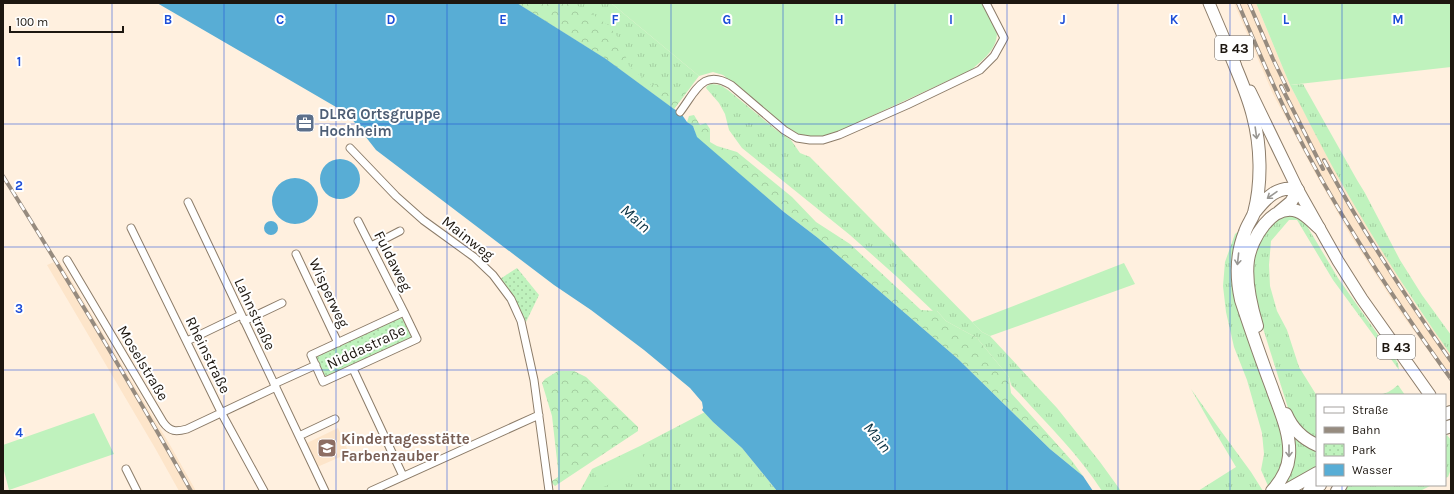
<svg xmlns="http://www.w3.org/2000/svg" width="1454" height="494" viewBox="0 0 1454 494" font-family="Karla,sans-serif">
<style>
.built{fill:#fde5ca}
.grass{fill:url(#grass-tufts)}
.forest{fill:url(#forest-crowns)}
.park{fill:url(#park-dots)}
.garden{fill:#bff2bd}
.water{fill:#58add5}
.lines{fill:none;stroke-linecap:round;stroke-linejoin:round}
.minor-casing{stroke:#8c7c69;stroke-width:9}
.primary-casing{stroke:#8c7c69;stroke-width:13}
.trunk-casing{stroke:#8c7c69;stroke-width:13}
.motorway-casing{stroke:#8c7c69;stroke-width:14}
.minor{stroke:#fff;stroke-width:7}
.primary{stroke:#fff;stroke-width:11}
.trunk{stroke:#fff;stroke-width:11}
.motorway{stroke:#fff;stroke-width:12}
.rail-casing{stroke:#968b7f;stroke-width:4}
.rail{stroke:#fff;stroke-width:2.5;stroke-dasharray:8;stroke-linecap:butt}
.oneway{stroke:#999793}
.grid{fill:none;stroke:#1d4ed8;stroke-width:1;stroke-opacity:0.55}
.labels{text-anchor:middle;stroke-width:4;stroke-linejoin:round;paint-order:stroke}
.shield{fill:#fff;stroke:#615d58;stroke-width:1}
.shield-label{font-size:14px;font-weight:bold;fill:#1d1710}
.service-label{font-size:15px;font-weight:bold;fill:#4e5e75;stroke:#fff;text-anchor:start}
.street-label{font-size:15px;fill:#1d1710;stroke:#fff}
.education-label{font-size:15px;font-weight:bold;fill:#785e54;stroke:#fff;text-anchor:start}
.water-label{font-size:16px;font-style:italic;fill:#0c3344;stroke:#fff}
.grid-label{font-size:13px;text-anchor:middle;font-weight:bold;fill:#1d4ed8;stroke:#fff;stroke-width:4;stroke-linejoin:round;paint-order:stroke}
</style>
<defs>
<pattern id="grass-tufts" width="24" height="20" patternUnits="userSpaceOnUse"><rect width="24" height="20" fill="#bff2bd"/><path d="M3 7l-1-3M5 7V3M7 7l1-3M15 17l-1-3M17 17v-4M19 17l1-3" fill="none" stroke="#a4cfa1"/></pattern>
<pattern id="forest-crowns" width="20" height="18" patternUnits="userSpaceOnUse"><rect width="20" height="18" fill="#bff2bd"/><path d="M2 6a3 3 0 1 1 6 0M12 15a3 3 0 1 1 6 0" fill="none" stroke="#a4cfa1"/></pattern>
<pattern id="park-dots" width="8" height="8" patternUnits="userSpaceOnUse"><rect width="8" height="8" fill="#bff2bd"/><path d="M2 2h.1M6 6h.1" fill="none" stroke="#a4cfa1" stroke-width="1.8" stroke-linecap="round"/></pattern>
</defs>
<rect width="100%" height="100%" fill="#fff0df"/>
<!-- built -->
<path class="built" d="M1234,3H1256L1290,85L1332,165L1370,230L1412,299L1451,355V382L1398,309L1352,238L1315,173L1273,94Z
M59,260L170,445L196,491H179L155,448L47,265Z
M338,428L349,453L315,468L305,444Z"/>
<!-- grass -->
<path class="grass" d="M517,3H611L699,76L674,109L606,59Z
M711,84L720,85L728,90L775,129L791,140L800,153L810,157L982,332L990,336L1057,408L1100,462L1121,491H1102C1079,455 1048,425 1019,393L1011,385L1009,377L977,338L946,321L937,311H933L896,276L850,235L742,148L729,130L725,114L719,103L706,88L707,86Z
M1303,84L1357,180L1365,193L1400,260L1422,295L1451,335V355C1408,294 1367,230 1331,164C1317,138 1304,112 1290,85Z
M1290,212L1304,221L1338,278L1398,363L1399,370L1333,280L1297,220H1289L1271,241L1269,265L1270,286L1277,311L1287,330L1299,367L1317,396V440L1312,438L1295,422L1288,408L1262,325L1253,282V265L1256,249L1267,227Z
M1239,231L1241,234L1236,252L1285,447L1282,468L1269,488L1261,470L1264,454L1262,433L1247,380L1234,347L1226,312L1223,286L1225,262L1235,234Z
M1398,385L1405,395H1377C1386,394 1391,391 1398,385Z
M1191,389L1218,427L1251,472L1263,491H1198L1236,467L1214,430Z
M705,412L713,422L742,448L777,491H580L592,469L640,446Z
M1288,423L1317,449V468L1282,487Z
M1447,435L1451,440V469L1448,477L1445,478V436Z
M1346,485H1432L1420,491H1341Z"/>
<!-- forest -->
<path class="forest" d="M517,3H572L586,10L608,25L620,40L629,66L651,85L660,84L675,91L681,85L691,86L674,109L606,59Z
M694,115L700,125L706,123L710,129V142L717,146L737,152L792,197L816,222L850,244L921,310L937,311L946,321L977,338L1009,377L1011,393L1072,461L1083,476L1050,449L957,358L818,238L784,212L696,137L694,128L687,122L689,116Z
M558,371H574L586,377L638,427V431L555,486L552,483V481L558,477V469L552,416L542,383L545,379Z"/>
<!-- park -->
<path class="park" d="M517,268L539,295L526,322L514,297L500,279Z
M401,316L412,338L326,378L316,357Z"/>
<!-- garden -->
<path class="garden" d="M611,3H982C987,11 994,20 996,28C1001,46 983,60 971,70L837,132L822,137H810L798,134L786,126L723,75L713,72L699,76Z
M1256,3H1451V67L1290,85Z
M1124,263L1135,284L990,336L982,332L972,322Z
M94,413L114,454L9,490L3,467V445Z
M640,449L648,468L601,488L593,470Z"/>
<!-- water -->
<path class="water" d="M157,3H517L606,59L674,109L680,112L687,122L693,126L697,137L784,212L818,238L957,358L1050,449L1083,476L1093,491H777L742,448L713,422L702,410L703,408L702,402L690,388L644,350L591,310L554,285L376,150L348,114Z
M320 179a20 20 0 1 1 40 0a20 20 0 1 1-40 0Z
M272 201a23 23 0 1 1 46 0a23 23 0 1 1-46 0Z
M264 228a7 7 0 1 1 14 0a7 7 0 1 1-14 0Z"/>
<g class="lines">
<defs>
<path id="minor" d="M680,112C696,91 703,68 731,85L784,130L797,138L810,140H823L839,135L907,105L980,70L994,56L1004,38L986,3
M350,148L396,196L423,220L474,257L493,275L511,299L521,321L534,380L549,491
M188,202L325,491
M358,221L404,312
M131,228L222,414L264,491
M371,246L400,231
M296,254L338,343
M67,260L163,422C170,432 176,432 187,429L276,387
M404,312L417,339L323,382L311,355Z
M244,321L282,303
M187,341L241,315
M353,369L403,476
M274,384L316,365
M299,436L335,419
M126,469L137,491
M371,491L539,415"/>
<path id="primary" d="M1298,190L1338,261L1362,299L1430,395"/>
<path id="trunk" d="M1209,3L1235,64
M1250,91L1298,190"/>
<path id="motorway" d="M1231,56C1239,76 1248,95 1253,116C1261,146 1262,183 1254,213C1252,219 1247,225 1245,232C1236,254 1236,277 1241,300C1251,330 1261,359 1272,388C1279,409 1291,433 1289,456C1288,470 1281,481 1272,491
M1254,213C1265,199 1278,184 1298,190L1291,202L1279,212
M1257,326C1251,306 1245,281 1248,260C1251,239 1272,203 1297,211C1306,214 1312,222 1319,228
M1286,414C1292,428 1303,439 1317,445
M1445,414L1451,412
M1445,428L1451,426
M1285,491L1317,473
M1309,491L1320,485
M1337,491L1341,485"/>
</defs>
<!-- minor casing -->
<use href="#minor" class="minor-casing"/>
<!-- primary casing -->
<use href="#primary" class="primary-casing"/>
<!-- trunk casing -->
<use href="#trunk" class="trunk-casing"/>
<!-- motorway casing -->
<use href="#motorway" class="motorway-casing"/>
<!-- minor -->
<use href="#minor" class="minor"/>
<!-- primary -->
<use href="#primary" class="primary"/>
<!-- trunk -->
<use href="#trunk" class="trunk"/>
<!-- motorway -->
<use href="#motorway" class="motorway"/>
<defs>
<path id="rail" d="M1238,3C1254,41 1270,79 1288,116C1334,209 1391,295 1451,379
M1249,3L1273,59L1288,90
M1281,86L1323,169
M1324,160C1362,230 1405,296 1451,361
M3,176C68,280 131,384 191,491"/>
</defs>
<!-- rail casing -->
<use href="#rail" class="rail-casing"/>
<!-- rail -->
<use href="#rail" class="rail"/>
</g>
<!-- one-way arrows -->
<defs><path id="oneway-shaft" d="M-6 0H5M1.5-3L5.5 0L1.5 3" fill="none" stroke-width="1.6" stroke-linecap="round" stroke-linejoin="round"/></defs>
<g class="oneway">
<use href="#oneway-shaft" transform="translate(1256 133) rotate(82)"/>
<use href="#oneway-shaft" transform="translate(1272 195) rotate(145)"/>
<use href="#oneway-shaft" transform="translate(1238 259) rotate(96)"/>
<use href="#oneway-shaft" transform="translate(1289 451) rotate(90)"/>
</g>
<!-- grid -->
<path class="grid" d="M112,3V491M224,3V491M336,3V491M447,3V491M559,3V491M671,3V491M783,3V491M895,3V491M1007,3V491M1118,3V491M1230,3V491M1342,3V395M3,124H1451M3,247H1451M3,370H1451M1342,485V491"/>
<!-- icons -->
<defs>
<symbol id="office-square" viewBox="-11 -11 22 22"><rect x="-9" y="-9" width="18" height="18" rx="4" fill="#5c6f8a" stroke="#fff"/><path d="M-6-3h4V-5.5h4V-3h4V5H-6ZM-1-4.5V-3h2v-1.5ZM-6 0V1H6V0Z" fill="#fff"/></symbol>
<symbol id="school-square" viewBox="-11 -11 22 22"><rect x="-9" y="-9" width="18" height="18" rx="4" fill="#8d6e63" stroke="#fff"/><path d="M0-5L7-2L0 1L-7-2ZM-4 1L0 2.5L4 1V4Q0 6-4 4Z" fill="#fff"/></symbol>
</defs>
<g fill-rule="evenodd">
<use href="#office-square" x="294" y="112" width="22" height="22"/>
<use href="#school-square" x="316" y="437" width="22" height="22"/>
</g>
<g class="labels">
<!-- shield labels -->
<g class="shield">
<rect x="1215" y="36" width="38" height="24" rx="3"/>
<rect x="1377" y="335" width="38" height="24" rx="3"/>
</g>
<g class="shield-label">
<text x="1234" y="53">B 43</text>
<text x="1396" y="352">B 43</text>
</g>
<!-- service labels -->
<g class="service-label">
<text x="319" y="119">DLRG Ortsgruppe<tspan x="319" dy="17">Hochheim</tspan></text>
</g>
<!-- street labels -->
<g class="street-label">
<text transform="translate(468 238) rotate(38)" y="5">Mainweg</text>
<text transform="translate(393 261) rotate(63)" y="5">Fuldaweg</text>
<text transform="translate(329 293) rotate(65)" y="5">Wisperweg</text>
<text transform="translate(255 314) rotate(65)" y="5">Lahnstraße</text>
<text transform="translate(366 347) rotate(-25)" y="5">Niddastraße</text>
<text transform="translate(208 355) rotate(64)" y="5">Rheinstraße</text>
<text transform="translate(143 363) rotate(59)" y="5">Moselstraße</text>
</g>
<!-- education labels -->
<g class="education-label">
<text x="341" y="444">Kindertagesstätte<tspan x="341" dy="17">Farbenzauber</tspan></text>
</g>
<!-- water labels -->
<g class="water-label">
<text transform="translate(636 218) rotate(41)" y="6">Main</text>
<text transform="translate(878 437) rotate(51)" y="6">Main</text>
</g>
</g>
<g class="grid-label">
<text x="168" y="24">B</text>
<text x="280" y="24">C</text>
<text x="391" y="24">D</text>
<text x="503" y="24">E</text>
<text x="615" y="24">F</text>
<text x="727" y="24">G</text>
<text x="839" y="24">H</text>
<text x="951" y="24">I</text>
<text x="1063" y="24">J</text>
<text x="1174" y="24">K</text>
<text x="1286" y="24">L</text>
<text x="1398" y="24">M</text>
<text x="19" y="66">1</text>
<text x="19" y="190">2</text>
<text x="19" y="313">3</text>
<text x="19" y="437">4</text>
</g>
<!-- border -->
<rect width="1454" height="494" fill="none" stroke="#1d1710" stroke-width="8"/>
<!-- legend -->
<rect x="1316" y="394" width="130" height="92" fill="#ffffff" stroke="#a5a29f"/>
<rect x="1324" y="407" width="20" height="6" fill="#ffffff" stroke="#a5a29f"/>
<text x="1352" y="414" font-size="12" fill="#1d1710">Straße</text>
<rect x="1324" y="427" width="20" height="6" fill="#968b7f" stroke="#a5a29f"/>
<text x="1352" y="434" font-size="12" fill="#1d1710">Bahn</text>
<rect x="1324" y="444" width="20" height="12" fill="url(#park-dots)" stroke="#a5a29f"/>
<text x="1352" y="454" font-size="12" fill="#1d1710">Park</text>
<rect x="1324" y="464" width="20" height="12" fill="#58add5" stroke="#a5a29f"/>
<text x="1352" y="474" font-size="12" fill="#1d1710">Wasser</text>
<!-- scale -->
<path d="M10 26v6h113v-6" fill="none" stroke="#1d1710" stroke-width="2"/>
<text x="16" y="26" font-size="12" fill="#1d1710" stroke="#ffffff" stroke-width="3" paint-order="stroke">100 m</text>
</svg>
